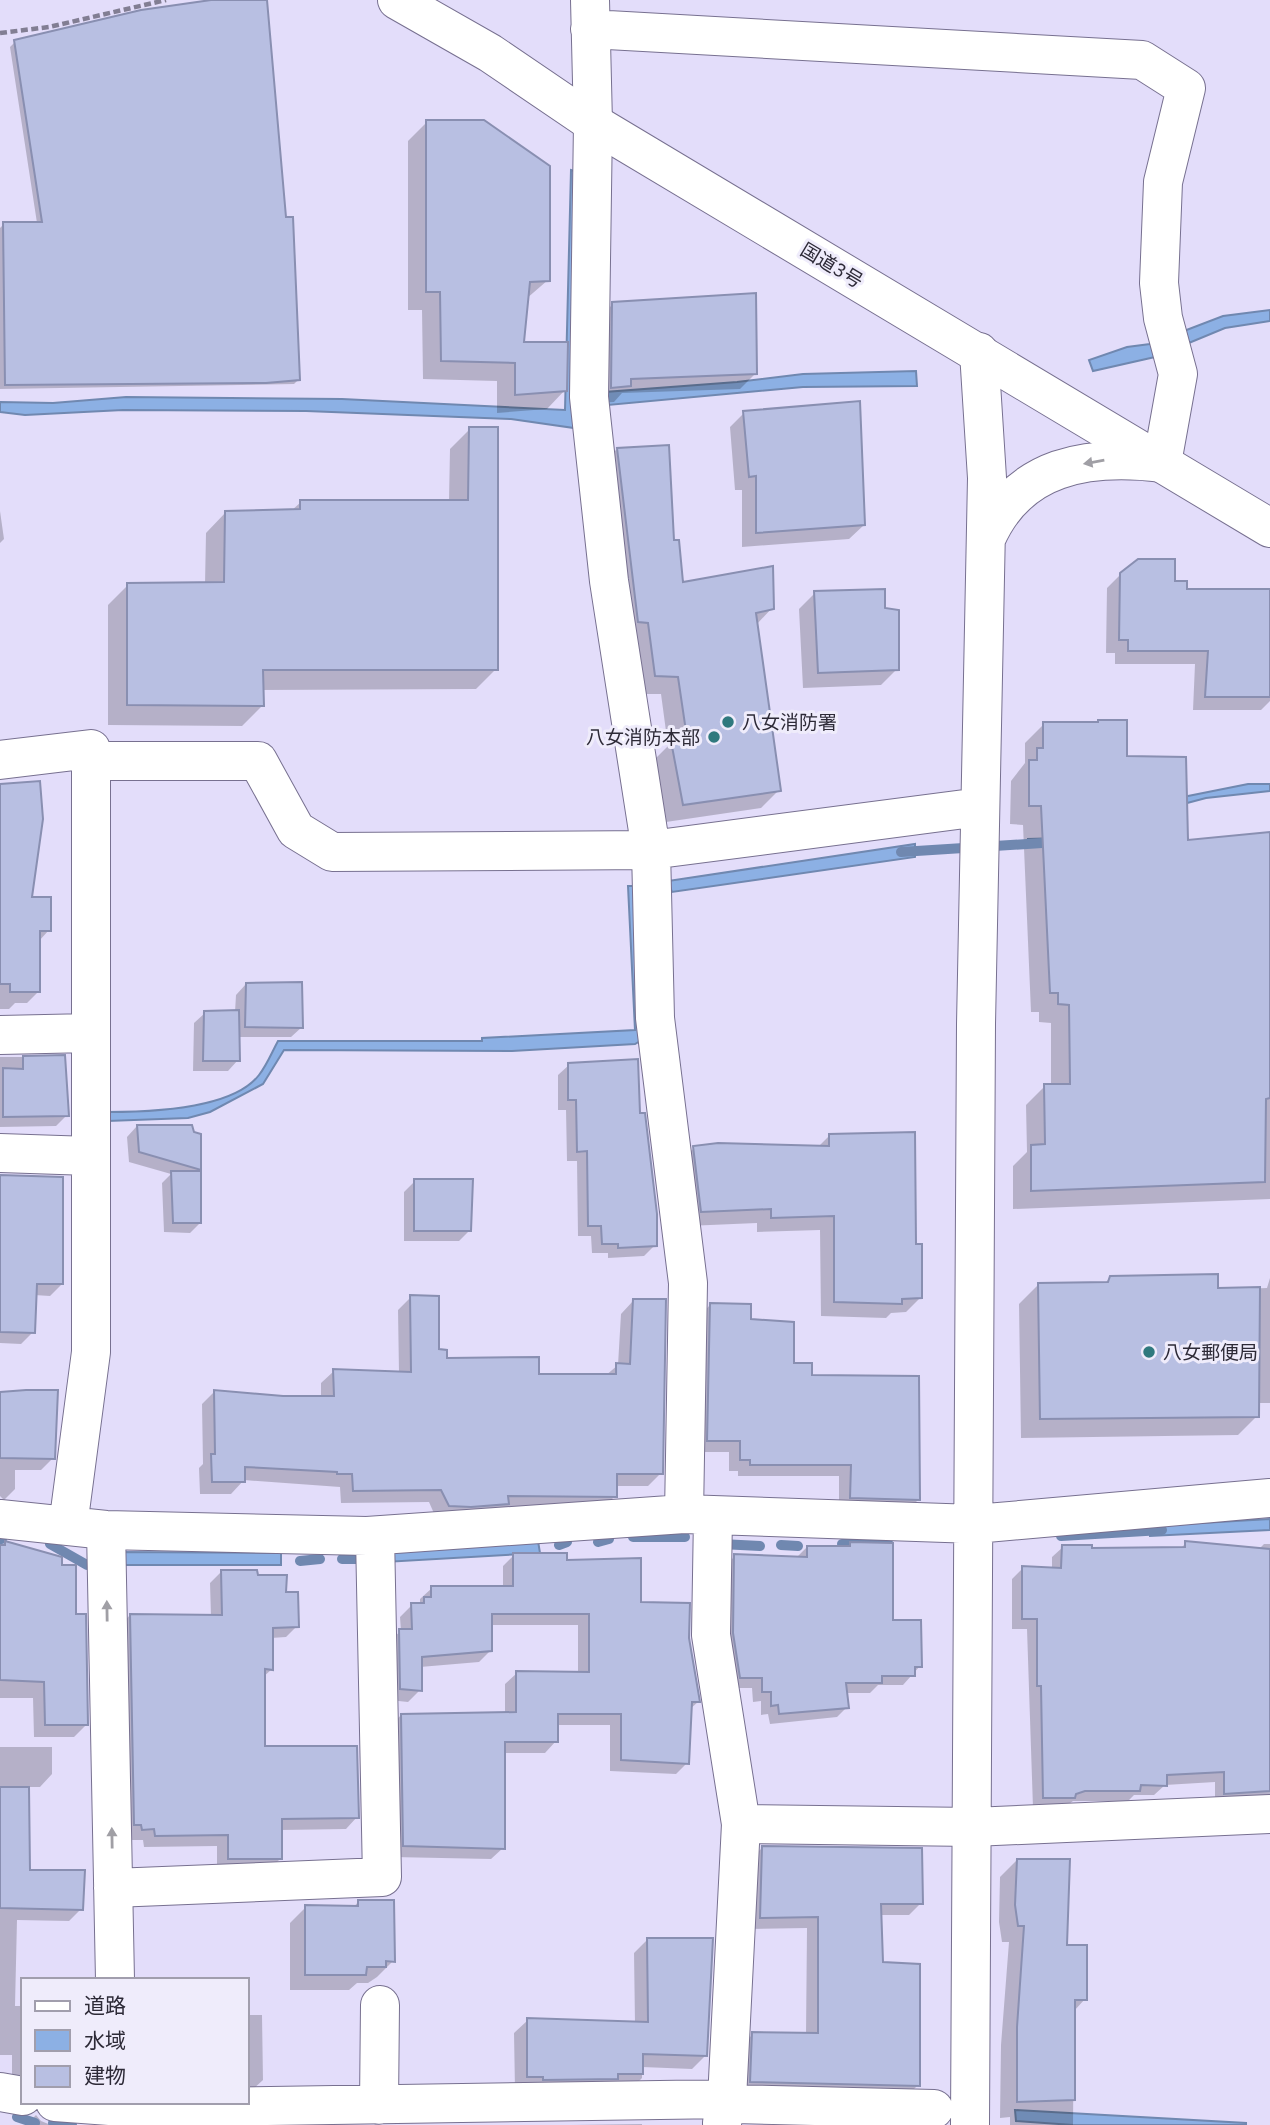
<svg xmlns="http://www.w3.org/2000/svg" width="1270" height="2125" viewBox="0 0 1270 2125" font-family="'IBM Plex Sans','Noto Sans JP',sans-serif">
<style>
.water{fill:#8cb0e4;stroke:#7088b0;stroke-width:2}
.shadow{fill:#0003}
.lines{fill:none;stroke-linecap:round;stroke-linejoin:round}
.stream{stroke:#7088b0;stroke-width:10}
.building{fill:#b8bfe2;stroke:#898fb1;stroke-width:2}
.minor-casing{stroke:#777090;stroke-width:40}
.highway-casing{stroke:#777090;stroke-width:40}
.path{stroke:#827e93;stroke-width:4.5;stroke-dasharray:7 3.5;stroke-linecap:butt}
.minor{stroke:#fff;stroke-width:38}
.highway{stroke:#fff;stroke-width:38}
.oneway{fill:#a09fa5}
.poi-dot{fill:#2f797e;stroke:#efecfb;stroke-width:2.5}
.labels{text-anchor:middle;stroke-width:6;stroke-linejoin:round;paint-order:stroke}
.street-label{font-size:19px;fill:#2d2a37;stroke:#efecfb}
.poi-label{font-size:19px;fill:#2d2a37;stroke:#efecfb;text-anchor:start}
</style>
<rect width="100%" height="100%" fill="#e3ddfa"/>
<!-- water -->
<path class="water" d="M571,170L581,173L574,428L511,419L306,411L123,410L25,415L0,412V402L53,403L126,397L342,399L565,410Z
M1270,310V321L1225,328L1155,357L1093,371L1089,360L1127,347L1150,344L1223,316Z
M916,371L917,386L803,387L608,405L605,392L737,382L803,374Z
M1248,784H1270V791L1206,798L1157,811L1062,845L1028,846V839L1065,838L1163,801Z
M915,844V857L672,892L668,881Z
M628,886H646L652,1034L635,1044L512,1051L284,1050L263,1084L210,1112L188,1118L108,1121V1112C149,1112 232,1110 259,1075C267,1065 272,1052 278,1041H482V1038L635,1030Z
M1270,1519V1530L1150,1536V1526Z
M538,1541L540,1553L385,1562L387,1551Z
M118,1552L281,1553V1565H118Z
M1015,2110L1246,2123V2125H1073L1016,2121Z"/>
<!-- shadow -->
<path class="shadow" d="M227,0H265L299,379L294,384L0,389V228L4,224L37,223L10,47L15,42Z
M427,122L548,280L526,299L522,344L565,390L547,409L497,413V381L423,379L422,310H408V141Z
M613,304L756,373L740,389L622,393L614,402L596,403L597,320Z
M744,413L864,525L849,539L742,547V490H735L730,427Z
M470,429L496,669L476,689L261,690L262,706L242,726L108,725V605L128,585L205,584L206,533L226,512L291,511L301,502H449L450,449Z
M617,449L672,541L681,584L772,608L756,625L779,790L761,808L666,822L654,760L668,746L661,694H637L599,467Z
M0,511L4,539L0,543Z
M1121,574L1173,582L1185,591L1270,590V701L1261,710H1193L1195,664H1115V653H1106L1107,588Z
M815,593L883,609L897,669L881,685L803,688L799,609Z
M1044,724L1125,758L1186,842L1270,834V1199L1013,1209V1166L1027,1152L1026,1105L1045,1086H1051V1023L1039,1022V1012H1031L1023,825L1010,824L1011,781L1025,763V743Z
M0,785L30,899L49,930L39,941V991L27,1003H15L9,1009H0Z
M246,984L302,1027L291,1037H238V1060L228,1071H193L194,1023L205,1013L235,1012L236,995Z
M0,1057H64L67,1115L56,1126L0,1127Z
M569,1065L638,1115L655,1245L644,1256L608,1258V1253H592L591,1236H578L577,1161H567L566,1110H558V1075Z
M137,1126L200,1169L195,1173L200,1223L190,1233L164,1232L162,1183L171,1174L129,1162L127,1137Z
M829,1136L914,1245L920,1298L906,1312L891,1313L886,1318L821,1316L820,1230L757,1232V1223L687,1226L679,1163L694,1148L818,1147Z
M0,1177L62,1284L50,1296L34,1295L33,1332L21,1344L0,1343Z
M415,1181L469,1231L459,1241H404V1192Z
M1111,1277L1216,1290L1267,1288L1270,1278V1403H1257V1416L1238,1435L1021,1438L1019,1304L1038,1285L1104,1284Z
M411,1297L437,1351L445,1360L537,1376H605L618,1365L621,1314L633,1301L661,1473L648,1486H615V1496L602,1509L436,1518L429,1502L341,1503L340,1487L244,1480L231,1494H200L199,1468L203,1464L202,1404L214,1392L321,1398V1383L334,1371L399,1373L398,1310Z
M710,1305L750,1321L792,1365L810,1377L918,1500L906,1512L839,1510V1476H738V1471H729V1452H695L698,1318Z
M0,1393L53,1458L41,1470H15V1489L4,1500L0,1496Z
M5,1543L75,1615L86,1725L74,1737H34L33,1698H0V1547Z
M851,1543L891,1622L920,1666L903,1685H878L870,1693H845L847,1707L837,1717L770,1724L768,1714L761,1715V1701L753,1702L752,1688H730L725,1566L735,1556L796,1558L807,1547H847Z
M1186,1543L1258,1550L1264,1544H1270V1800L1215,1804V1782L1165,1785L1154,1795H1134L1128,1801H1073L1063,1808H1033L1027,1629H1012V1579L1023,1568L1052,1569V1557L1063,1547L1090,1550L1180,1549Z
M514,1555L565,1561L640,1603L688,1639L698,1702L690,1709L687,1763L676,1774L610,1771V1725H556V1741L545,1753H503V1848L491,1859L392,1857L390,1727L401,1715L505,1714V1684L517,1673H578V1625H490V1651L479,1662L420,1667V1690L408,1702L389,1700L388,1642L401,1631L400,1617L412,1605L420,1604V1599L432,1588H503V1566Z
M222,1571L256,1577L285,1593L297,1626L286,1637L271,1638V1670L263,1677V1747L357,1817L346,1829L281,1830V1858L269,1870H217V1846L144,1847L143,1840H131L119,1627L130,1615L211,1616L210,1583Z
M0,1747H52V1774L40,1787H27L28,1872L81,1909L69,1921L17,1920L15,2006H23V2091L12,2078V2055H0Z
M762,1848L921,1903L909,1915H879L881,1964L918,2085L906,2097L739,2094L741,2046L753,2034L806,2035L807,1928L748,1929L750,1860Z
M1017,1860L1066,1947L1085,1999L1074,2011L1073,2125H1010V2117L1000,2118L1001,2045L1009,1942H1002L999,1922L1000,1877Z
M358,1902L393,1961L377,1977L368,1983H357L349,1990H290V1923L306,1907L353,1908Z
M647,1940L706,2055L692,2069L642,2067V2078L629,2091L515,2090L514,2033L528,2020L635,2024L634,1953Z
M247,2015H262L263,2080L252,2090H247Z
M36,2115L41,2121L51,2125H26Z
M642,2124V2125H571Z"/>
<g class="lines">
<!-- stream -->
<path class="stream" d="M901,852L1042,843
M1061,1536L1162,1530
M633,1537H685
M0,1539H2
M598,1542L609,1539
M50,1544L87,1565
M721,1544L760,1546
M842,1544L888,1543
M559,1545L567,1542
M781,1545L798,1546
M342,1559H359
M300,1561L320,1559
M17,2117L35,2123
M53,2123L72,2125"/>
</g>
<!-- building -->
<path class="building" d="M211,0H267L286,217H293L300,380L266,383L5,385L3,222H42L14,40L141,10Z
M426,120H484L550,166V281L530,282L524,342H568L567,391L515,395V363L441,361L440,292H426Z
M756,293L757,374L631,379V386L611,388L612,302Z
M860,401L865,525L756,533V476L749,477L743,411Z
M469,427H498V670H263L264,706L127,705V583L224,582L225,511L300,509V500H468Z
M669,445L674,540H679L683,582L773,566L774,609L756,613L781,791L683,805L671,741L687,738L678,677L655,676L648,623L638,622L617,448Z
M1138,559H1175V581H1187V589H1270V697H1205L1208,651H1128V640H1119L1120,573Z
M885,589V608L899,610V670L818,673L814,591Z
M1098,720H1127V756L1186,757L1188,840L1270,832V1098L1266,1099L1265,1182L1031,1191V1145L1045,1144L1044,1084H1070L1069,1005L1058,1004V993H1050L1041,806H1029V760H1037V748H1043V722H1098Z
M40,781L43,819L32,897H51V931H40V992H10V984H0V784Z
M302,982L303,1028L245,1027L246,983Z
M239,1010L240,1061H203L204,1011Z
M65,1055L69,1116L3,1117V1068L23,1069V1056Z
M638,1059L640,1113H645L657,1214V1246L618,1248V1244H602L601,1226H588L587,1151L577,1152L576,1100H568V1063Z
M137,1125H192L194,1132L201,1134V1170L139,1152Z
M915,1132L916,1244H922V1298L902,1299V1304L834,1302V1216L771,1218V1209L701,1212L693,1146L718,1143L829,1146V1134Z
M171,1171H201V1223H173Z
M0,1175L63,1177V1284H37L35,1333L0,1332Z
M414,1179H473L471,1231H414Z
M1218,1274V1288L1260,1287L1259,1417L1040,1419L1038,1283L1108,1282L1110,1276Z
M410,1295L439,1296V1349L447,1350V1358L539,1357V1374H616V1363L630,1364L633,1299H666L663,1474H617V1497L508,1496L509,1504L471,1507L449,1506L441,1490L353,1491L352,1474H337V1472L245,1467V1482H212L211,1454H215L214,1390L283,1396H334L333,1369L411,1372Z
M710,1303L751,1304V1319L794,1322V1363H812V1375L919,1376L920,1500L850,1498L851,1465H750V1460H740V1441H707Z
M26,1390H58L55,1459L0,1458V1392Z
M5,1541L62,1557V1565H76V1614H86L88,1725H45L44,1682L0,1680V1545H5Z
M1185,1541L1270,1549V1791L1224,1794V1772L1167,1775V1786L1141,1785L1140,1791H1085L1076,1794L1075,1798H1043L1041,1686H1037V1619H1022V1566L1061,1568L1062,1545H1092V1548L1185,1547Z
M850,1542L893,1543V1620H921L922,1667H915V1676H882V1683H846L849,1708L779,1714L778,1705L771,1706V1692H762V1678H740L733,1633L734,1554L807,1557V1546H850Z
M513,1553H567V1560L641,1558V1602L690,1603L689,1638L700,1702H692L689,1764L621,1760V1714H558V1742H505V1849L403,1846L401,1714L516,1712V1671L589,1672V1614H492V1651L422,1657V1691L400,1689L399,1629H412L411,1603H424V1597H431V1586H513Z
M221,1570H257L258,1575H287L286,1592H298L299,1627L273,1628V1670L265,1669V1746H357L359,1818L282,1819V1859H228V1835L155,1836L154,1829L142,1830L141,1825H134L130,1614L222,1615Z
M0,1787H29L30,1870H85L83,1910L0,1908Z
M762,1846L922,1848L923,1904H881L883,1962L920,1964V2086L750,2082L752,2032L818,2033V1917L760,1918Z
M1017,1859H1070L1067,1945H1087V2000H1075V2100L1017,2102V2027L1024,1926H1018L1015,1905Z
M358,1900H394L395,1962L386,1961V1967H367L366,1975H305V1905L358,1906Z
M647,1938H713L707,2056L643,2054V2074H618V2079L543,2080V2077H527V2018L648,2022Z"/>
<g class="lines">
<defs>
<path id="minor" d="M590,0L593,123L589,397L609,581L651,850L655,1018L688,1283L684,1514
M590,29L1142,60L1186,88L1163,182L1159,283L1163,318L1178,374L1162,463C1088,454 1018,465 986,539
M0,760L91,749V1352L68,1526
M91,761H258L296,830L332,852L651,850L980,807
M0,1035L90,1033
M0,1153L90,1156
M713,1516L711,1635L741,1824L727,2099L722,2123
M0,1519L106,1530L367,1536L684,1514L975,1524L1270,1498
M106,1530L115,1980
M741,1824L973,1827L1270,1814
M113,1888L382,1877L375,1536
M0,2092L23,2096
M55,2102L136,2108L727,2099L735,2104L934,2109
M379,2105L380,2005
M970,2125L976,1024L987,478L979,352"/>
<path id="highway" d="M397,0L490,53L593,123L1270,528"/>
</defs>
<!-- minor casing -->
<use href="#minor" class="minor-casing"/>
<!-- highway casing -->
<use href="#highway" class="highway-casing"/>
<!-- path -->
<path class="path" d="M0,33L49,27L166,0"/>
<!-- minor -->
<use href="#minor" class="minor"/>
<!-- highway -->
<use href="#highway" class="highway"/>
</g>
<!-- one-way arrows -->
<defs><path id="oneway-solid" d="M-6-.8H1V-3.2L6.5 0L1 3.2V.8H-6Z" transform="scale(1.75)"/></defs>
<g class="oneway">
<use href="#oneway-solid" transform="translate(1094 462) rotate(170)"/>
<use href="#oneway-solid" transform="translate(107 1611) rotate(-91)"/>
<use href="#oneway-solid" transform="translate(112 1838) rotate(-91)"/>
</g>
<!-- markers -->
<g class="poi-dot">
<circle cx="728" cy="722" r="7"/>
<circle cx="714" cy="737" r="7"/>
<circle cx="1149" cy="1352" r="7"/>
</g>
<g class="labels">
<!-- street labels -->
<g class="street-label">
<text transform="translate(832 265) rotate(31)" y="7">国道3号</text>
</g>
<!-- poi labels -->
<g class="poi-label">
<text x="742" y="729">八女消防署</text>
<text x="700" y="744" text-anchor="end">八女消防本部</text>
<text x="1163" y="1359">八女郵便局</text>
</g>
</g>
<!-- legend -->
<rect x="21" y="1978" width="228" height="126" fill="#efecfb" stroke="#a19ead" stroke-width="2"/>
<rect x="35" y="2001" width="35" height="10" fill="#ffffff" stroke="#a19ead" stroke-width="2"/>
<text x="84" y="2013" font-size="21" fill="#2d2a37">道路</text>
<rect x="35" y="2030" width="35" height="21" fill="#8cb0e4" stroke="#a19ead" stroke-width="2"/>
<text x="84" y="2048" font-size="21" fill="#2d2a37">水域</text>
<rect x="35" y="2066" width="35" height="21" fill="#b8bfe2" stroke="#a19ead" stroke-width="2"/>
<text x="84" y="2083" font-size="21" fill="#2d2a37">建物</text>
</svg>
